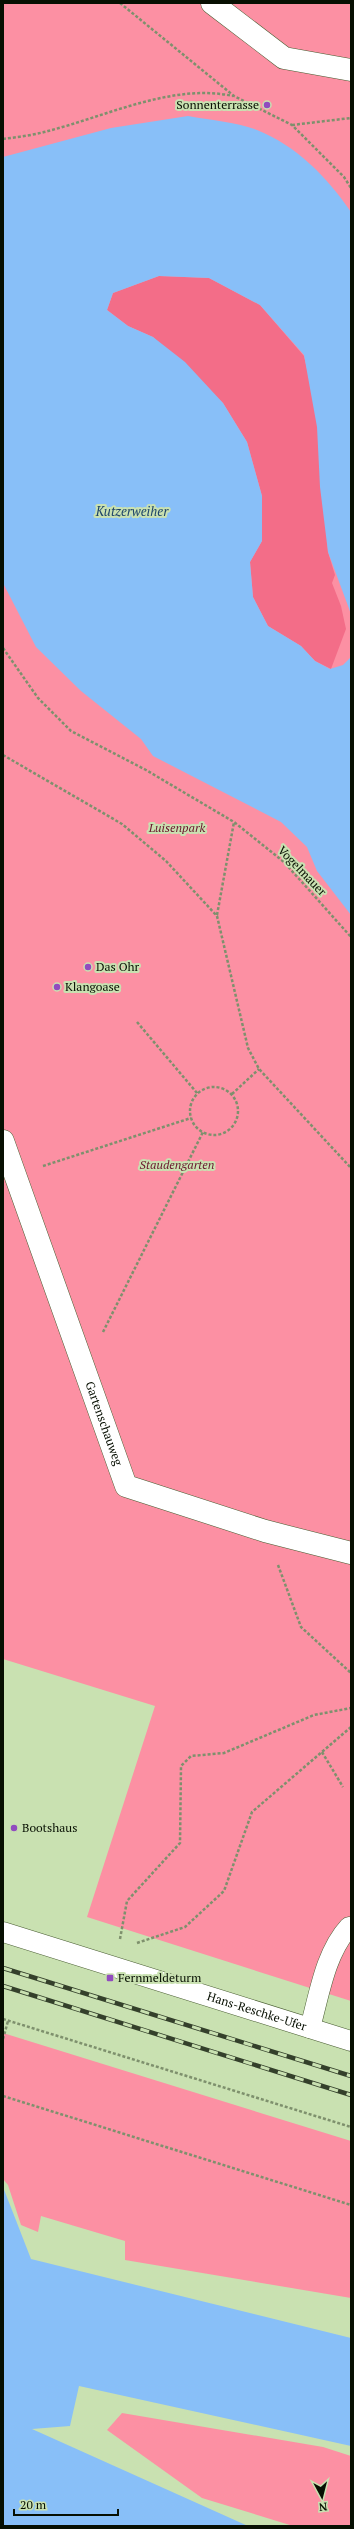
<svg xmlns="http://www.w3.org/2000/svg" width="354" height="2529" viewBox="0 0 354 2529" font-family="'PT Serif',serif">
<style>
.green{fill:#fc90a3}
.forest{fill:#f36d88}
.water{fill:#88bff8}
.lines{fill:none;stroke-linecap:round;stroke-linejoin:round}
.service-casing{stroke:#485c31;stroke-width:21}
.pedestrian-casing{stroke:#485c31;stroke-width:23}
.path{stroke:#7e906d;stroke-width:2.5;stroke-dasharray:3 2;stroke-linecap:butt}
.service{stroke:#fff;stroke-width:20}
.pedestrian{stroke:#fff;stroke-width:22}
.rail-casing{stroke:#34402b;stroke-width:4.5}
.rail{stroke:#c9e1b1;stroke-width:3;stroke-dasharray:9;stroke-linecap:butt}
.poi-dot{fill:#914bbf;stroke:#c9e1b1;stroke-width:1.5}
.labels{text-anchor:middle;stroke-width:4;stroke-linejoin:round;paint-order:stroke}
.poi-label{font-size:12px;fill:#070f02;stroke:#c9e1b1;text-anchor:start}
.park-label{font-size:12px;font-style:italic;fill:#69152d;stroke:#c9e1b1}
.street-label{font-size:12px;fill:#070f02;stroke:#c9e1b1}
.water-label{font-size:13px;font-style:italic;fill:#1d446a;stroke:#c9e1b1}
</style>
<rect width="100%" height="100%" fill="#c9e1b1"/>
<!-- green -->
<path class="green" d="M3,3H351V2001L87,1917L155,1706L3,1659Z
M3,2033L351,2141V2298L125,2260V2241L41,2216L38,2232L21,2225L8,2185L3,2179Z
M122,2413L323,2447L351,2456V2526H293L202,2498L107,2430Z"/>
<!-- forest -->
<path class="forest" d="M159,276L209,278L260,305L304,356L321,427L328,552L335,575L332,583L341,606L346,629L331,669L315,661L301,646L268,626L253,597L250,562L262,541V496L247,442L223,403L153,337L128,326L107,310L113,293Z"/>
<!-- water -->
<path class="water" d="M188,116C210,120 236,122 257,130C297,146 327,177 351,212V614L328,552L320,487L317,427L304,355L260,305L209,278L159,276L113,293L107,310L128,326L153,337L185,362L223,403L247,442L262,496V541L250,562L253,597L268,626L301,646L315,661L330,669L343,665L351,657V915L317,871L307,847L281,822L153,756L141,739L81,691L36,647L3,583V157L111,128Z
M3,2187L31,2259L351,2338V2446L79,2386L70,2426L32,2429L248,2526H3Z"/>
<g class="lines">
<defs>
<g id="service">
<path id="s1" d="M3,1932L351,2041"/>
<path d="M310,2028C319,1996 325,1953 349,1927"/>
</g>
<g id="pedestrian">
<path d="M212,3L284,58L351,70"/>
<path id="s2" d="M3,1141L126,1486L265,1531L351,1553"/>
</g>
</defs>
<!-- service casing -->
<use href="#service" class="service-casing"/>
<!-- pedestrian casing -->
<use href="#pedestrian" class="pedestrian-casing"/>
<!-- path -->
<path class="path" d="M120,3L234,96L292,125L344,177L351,188
M292,125L351,118
M3,139C18,137 34,135 48,131C107,116 173,83 233,96
M3,648L38,698L71,731L146,770L234,822L284,862L351,937
M3,755L122,824L166,861L217,916L248,1048L259,1069L351,1168
M217,915L234,822
M137,1022L197,1093
M190 1111a24 24 0 1 1 48 0a24 24 0 1 1-48 0Z
M232,1094L259,1069
M43,1166L191,1118
M103,1332L203,1132
M278,1565L301,1627L351,1673
M322,1752L343,1787
M120,1939L127,1901L180,1843L181,1766L191,1756L224,1753L314,1715L351,1708
M137,1943L185,1927L224,1891L252,1812L351,1727
M3,2019L351,2127
M3,2039L8,2021
M3,2096L351,2205"/>
<!-- service -->
<use href="#service" class="service"/>
<!-- pedestrian -->
<use href="#pedestrian" class="pedestrian"/>
<defs>
<path id="rail" d="M3,1968L351,2076
M3,1986L351,2095"/>
</defs>
<!-- rail casing -->
<use href="#rail" class="rail-casing"/>
<!-- rail -->
<use href="#rail" class="rail"/>
</g>
<!-- markers -->
<g class="poi-dot">
<circle cx="267" cy="105" r="4"/>
<circle cx="88" cy="967" r="4"/>
<circle cx="57" cy="987" r="4"/>
<circle cx="14" cy="1828" r="4"/>
<rect x="106" y="1974" width="8" height="8" rx="2"/>
</g>
<g class="labels">
<!-- poi labels -->
<g class="poi-label">
<text x="259" y="109" text-anchor="end">Sonnenterrasse</text>
<text x="96" y="971">Das Ohr</text>
<text x="65" y="991">Klangoase</text>
<text x="22" y="1832">Bootshaus</text>
<text x="118" y="1982">Fernmeldeturm</text>
</g>
<!-- park labels -->
<g class="park-label">
<text x="177" y="832">Luisenpark</text>
<text x="177" y="1169">Staudengarten</text>
</g>
<!-- street labels -->
<g class="street-label">
<text transform="translate(302 871) rotate(46)" y="4">Vogelmauer</text>
<text dy="4" stroke="none"><textPath href="#s2" startOffset="300">Gartenschauweg</textPath></text>
<text dy="4" stroke="none"><textPath href="#s1" startOffset="266">Hans-Reschke-Ufer</textPath></text>
</g>
<!-- water labels -->
<g class="water-label">
<text x="132" y="516">Kutzerweiher</text>
</g>
</g>
<!-- border -->
<rect width="354" height="2529" fill="none" stroke="#070f02" stroke-width="8"/>
<!-- north arrow -->
<g transform="translate(322 2497) rotate(173)" stroke="#c9e1b1" stroke-width="3" paint-order="stroke">
<path d="M0-3L7 15L0 10L-7 15Z" fill="#070f02"/>
<text y="-6" font-size="11" font-weight="bold" text-anchor="middle" fill="#070f02">N</text>
</g>
<!-- scale -->
<path d="M14 2509v6h104v-6" fill="none" stroke="#070f02" stroke-width="2"/>
<text x="20" y="2509" font-size="12" fill="#070f02" stroke="#c9e1b1" stroke-width="3" paint-order="stroke">20 m</text>
</svg>
